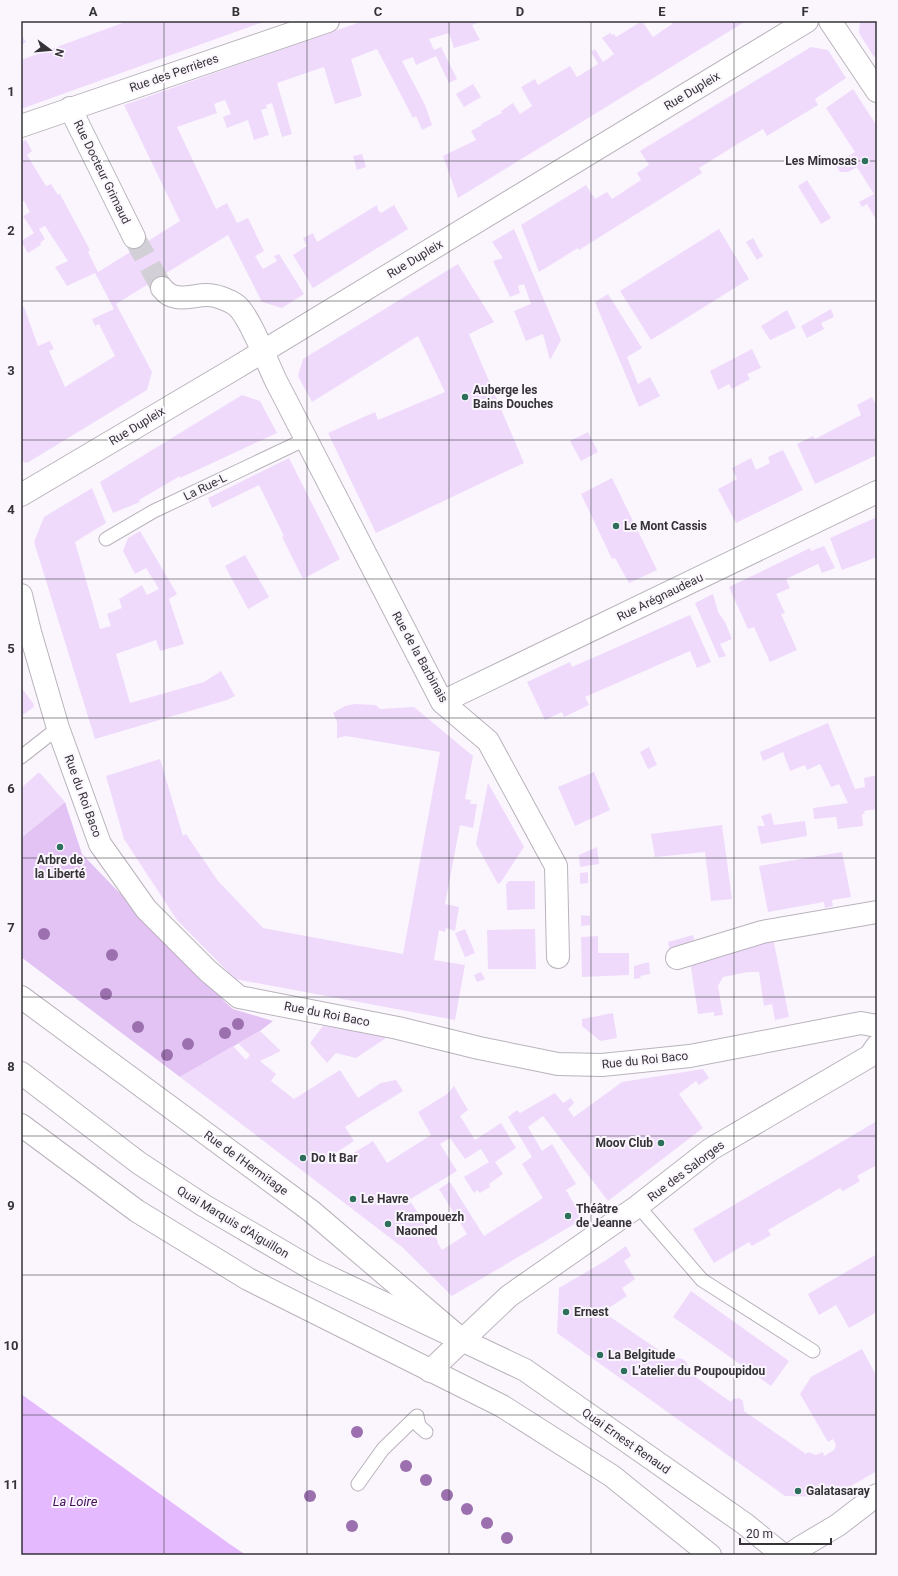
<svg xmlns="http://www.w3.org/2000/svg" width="898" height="1576" viewBox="0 0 898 1576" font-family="Roboto,sans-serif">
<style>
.green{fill:#e2c3f4}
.water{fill:#e4b9fe}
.building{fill:#efdafc}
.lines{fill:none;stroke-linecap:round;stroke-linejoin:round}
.street-tunnel{stroke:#d3cfd6;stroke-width:22;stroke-dasharray:22 11;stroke-linecap:butt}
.lane-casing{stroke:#b9b3bc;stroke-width:15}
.street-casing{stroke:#b9b3bc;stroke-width:24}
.primary-casing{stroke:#b9b3bc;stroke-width:24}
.lane{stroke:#fff;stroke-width:13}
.street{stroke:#fff;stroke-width:22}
.primary{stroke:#fff;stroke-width:22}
.tree{fill:#9c70ae}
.grid{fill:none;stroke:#353337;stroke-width:1;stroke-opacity:0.55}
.poi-dot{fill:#2e6e5c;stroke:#fbf6fe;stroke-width:1.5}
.labels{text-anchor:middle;stroke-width:4;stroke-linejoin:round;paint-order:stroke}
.street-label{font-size:12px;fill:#353337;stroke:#fbf6fe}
.poi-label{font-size:12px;font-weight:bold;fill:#353337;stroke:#fbf6fe;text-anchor:start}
.water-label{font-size:13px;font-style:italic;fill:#430f5a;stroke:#fbf6fe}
.neatline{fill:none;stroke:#353337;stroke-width:1.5}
.grid-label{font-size:13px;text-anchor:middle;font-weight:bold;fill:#353337}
</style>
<rect width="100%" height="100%" fill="#fbf6fe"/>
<!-- green -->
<path class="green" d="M65,802L82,854L226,1003L233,1009L273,1021L260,1031L180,1077L21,957V838Z"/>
<!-- water -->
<path class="water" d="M21,1394L231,1545L246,1555H21Z"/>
<!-- building -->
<path class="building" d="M128,21H266L21,109V60Z
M363,21H483L472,25L480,40L454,48L449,33L429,39L434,50L441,47L457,79L449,83L436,56L416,65L413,57L402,61L425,105L432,125L422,130L416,116L413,118L377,49L351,59L362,96L335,104L324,67L277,83L292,134L282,137L272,103L266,105L267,108L261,110L269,135L254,140L248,120L227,128L223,117L231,114L225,100L214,104L217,113L177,127L216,209L227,203L237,223L248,218L264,251L255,256L263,269L277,261L274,256L279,254L304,294L282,308L262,302L228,235L116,304L152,372L147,390L27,463L21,461V308L24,307L38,346L50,341L54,349L49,351L65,387L115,356L99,324L95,326L92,319L114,309L95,273L67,286L55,267L68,261L45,226L39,229L45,239L40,243L41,245L28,253L21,241L34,233L23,216L30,212L24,201L21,203V142L26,140L32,151L27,155L46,186L51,184L58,195L60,194L90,250L88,252L98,272L180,221L124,105Z
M642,21L653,37L672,24L670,21H746L458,198L443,156L476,140L471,131L482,125L481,124L502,113L501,111L513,103L520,114L532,106L521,87L535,79L538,85L570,66L577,77L598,64L591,52L595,49L603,62L614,54L602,38L610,33L612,35L614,34L616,37Z
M860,21H877V55L874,57L859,33Z
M21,34L26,42L21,45Z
M811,47L828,50L846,78L815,99L818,105L767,136L763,129L736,145L699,168L702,173L579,250L578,248L539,272L521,225L586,185L595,199L607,192L612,199L641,180L637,173L649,165L640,151Z
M473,84L481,97L464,107L456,94Z
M853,89L877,126V221L867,204L862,207L859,202L874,194L857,167L848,172H840L835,164L855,152L826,108Z
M362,154L366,167L357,170L353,156Z
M807,180L831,218L821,224L798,186Z
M377,205L378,210L381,213L394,205L408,229L313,288L293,255L307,246L303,238L313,233L317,242Z
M514,229L561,340L550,360L543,334L526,341L514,311L531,304L524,284L518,286L520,293L510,297L493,261L503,258L492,242Z
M719,229L749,279L651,340L620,291Z
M753,238L763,256L757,260L746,242Z
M458,264L494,322L469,334L524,463L376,533L328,433L375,412L378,420L445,392L418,336L312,402L298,376L303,359Z
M608,294L642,348L627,357L638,384L650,377L660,396L639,407L595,302Z
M831,309L834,317L821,323L824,329L807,338L801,326Z
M787,310L796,328L770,340L761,326Z
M752,349L761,368L747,374L750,379L732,389L729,384L718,390L710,371Z
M242,395L260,401L277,433L180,478V476L139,500L140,502L113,513L100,482Z
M872,397L877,407V455L815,484L797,444L813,436L815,439L861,415L857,405Z
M588,432L598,452L581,461L570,441Z
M783,450L803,490L736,523L718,489L737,479L732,468L751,458L756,470L770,463L768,457Z
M289,458L340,559L303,579L282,537L284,536L259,485L212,508L208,498Z
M612,478L657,570L629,583L615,558L612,559L581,494Z
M92,488L106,523L75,542L100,629L111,626L107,614L122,608L119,599L142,585L147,595L159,589L146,568L135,574L123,551L128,538L140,531L177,594L169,599L184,644L160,651L156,640L116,654L130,703L204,682L221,671L235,696L227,700L95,739L34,542L44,517Z
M877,517V557L842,570L830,538Z
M824,546L835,568L822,573L818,564L786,579L790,588L776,594L785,613L781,614L797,650L770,662L754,627L748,629L729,587L810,548L811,551Z
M245,555L269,597L248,609L225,566Z
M713,594L718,612L725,622L732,639L720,644L726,656L719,658L695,603Z
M690,615L711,662L697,668L690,651L585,697L589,705L564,717L562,712L545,720L527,682L570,662L572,667Z
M21,687L33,703L34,707L21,716Z
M355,704L376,705L380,709L414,707L473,756L465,799L471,800L470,804H477L473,828L460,825L445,904L459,907L455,931L446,928L445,932L439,930L434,960L465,965L455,1020L235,979L177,920L124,839L106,776L160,759L183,836L186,834L218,881L263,928L403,954L440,752L346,736L337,738V722L333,713L345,706Z
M828,723L855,789L865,787L864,778L877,775V809L864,811L865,814H862L863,826L838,829L836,817L814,819L813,808L848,803L839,784L831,787L820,764L807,770L805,765L790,771L783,752L763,761L760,752Z
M649,747L657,765L648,769L640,752Z
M594,772L610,810L575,826L558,787Z
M38,773H40L65,802L21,838V788Z
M488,783L524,847L501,882L498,884L476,844Z
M771,813L774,825L805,821L807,836L761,844L757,826H765L761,816Z
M722,825L732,899L711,901L705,852L655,857L651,834Z
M597,847L599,864L580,867L579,855Z
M842,852L851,897L832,900L833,906L825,908L824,902L768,912L759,866Z
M588,872V883L580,884V873Z
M509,881H535V909L507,910L506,884Z
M581,915L590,916V925L581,926Z
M465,929L475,953L465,957L455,933Z
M535,929L536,969H488L487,930Z
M693,935L695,945L670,953L668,942Z
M598,936V953H629V975L582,977L581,937Z
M773,938L789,1017L775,1020L772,1004L764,1006L759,972H748L723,977L718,986L723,1015L714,1016V1012L698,1014L690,961Z
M649,962L650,974L640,976L641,978L634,979V966Z
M481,972L485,979L477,982L474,975Z
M613,1013L617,1038L600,1041L582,1026V1019Z
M323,1026L386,1036V1038L356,1058L336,1053L327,1063L310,1043Z
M260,1031L281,1051L260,1061L276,1074L271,1081L294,1099L340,1070L358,1098L381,1083L396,1080L403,1091L345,1127L354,1141L331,1156L336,1164L373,1141L387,1163L431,1135L418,1112L447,1094L454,1086L468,1110L460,1116L475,1140L501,1123L516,1148L495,1162L503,1174L489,1184L490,1187L480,1193L477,1190L474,1193L464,1177L489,1162L481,1149L465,1159L450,1138L440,1144L457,1171L409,1200L438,1241L437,1242L442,1250L467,1234L439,1189L450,1182L484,1236L543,1198L522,1164L532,1157L508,1117L517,1110L520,1113L555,1093L563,1103L571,1098L574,1103L568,1109L574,1117L622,1082L703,1069L709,1078L699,1085L696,1081L679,1094L703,1128L608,1201L543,1116L528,1127L542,1151L552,1144L576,1184L566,1190L583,1219L452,1296L402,1247L180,1077L233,1046L246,1060L250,1055L238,1043Z
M877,1121V1165L857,1176L860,1181L843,1191L840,1188L768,1230L771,1235L752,1246L749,1242L714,1263L693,1229Z
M626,1246L631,1256L624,1261L635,1279L622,1288L627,1296L610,1307L609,1316L673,1360L678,1358L683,1359L687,1363V1371L731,1402L733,1399L739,1398L743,1401L744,1411L806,1454L808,1452L816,1455L823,1452L824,1456L834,1450L836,1445L833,1439L828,1442L800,1394L811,1377L862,1349L877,1377V1471L832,1497L785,1496L557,1333L559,1288L605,1261Z
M877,1254V1312L849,1328L836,1305L819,1315L808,1294Z
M691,1291L789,1361L771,1386L673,1317Z"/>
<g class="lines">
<!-- street-tunnel -->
<path class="street-tunnel" d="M134,237L162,288"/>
<defs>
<path id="lane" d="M106,539L154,511L306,439
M21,757L58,728
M638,1206L702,1280L813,1351
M358,1484L383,1449L417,1416L419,1426L426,1432"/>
<path id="street" d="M830,21L877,91
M70,108L134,237
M21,126L328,21
M162,288C174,304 191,295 207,295C216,295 229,300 236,305C250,316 267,363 276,381L442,702L488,741L556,866L558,957
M21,495L234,369L807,21
M21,595L30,632L58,728L100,844L146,909L208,971L239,997L398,1028L479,1048L558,1064L602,1065L690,1056L861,1023L877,1026
M442,702L877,492
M677,958L762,932L877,912
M21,997L311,1211L454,1333
M430,1371L509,1296L638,1206L711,1149L870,1056L877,1046
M790,1555L801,1547L838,1525L877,1495"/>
<path id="primary" d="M21,1073L139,1163L203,1205L314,1270L525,1370L745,1524L783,1555
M21,1125L137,1211L248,1279L502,1406L612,1476L710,1555"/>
</defs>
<!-- lane casing -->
<use href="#lane" class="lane-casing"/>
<!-- street casing -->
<use href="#street" class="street-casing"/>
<!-- primary casing -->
<use href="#primary" class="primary-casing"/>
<!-- lane -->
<use href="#lane" class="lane"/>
<!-- street -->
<use href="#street" class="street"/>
<!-- primary -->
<use href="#primary" class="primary"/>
</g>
<!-- trees -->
<g class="tree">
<circle cx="44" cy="934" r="6"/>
<circle cx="112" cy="955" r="6"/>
<circle cx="106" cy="994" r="6"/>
<circle cx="238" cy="1024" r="6"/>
<circle cx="138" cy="1027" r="6"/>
<circle cx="225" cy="1033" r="6"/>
<circle cx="188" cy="1044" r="6"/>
<circle cx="167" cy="1055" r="6"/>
<circle cx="357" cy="1432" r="6"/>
<circle cx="406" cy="1466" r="6"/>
<circle cx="426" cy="1480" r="6"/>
<circle cx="447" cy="1495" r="6"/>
<circle cx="310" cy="1496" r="6"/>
<circle cx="467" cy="1509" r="6"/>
<circle cx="487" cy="1523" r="6"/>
<circle cx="352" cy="1526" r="6"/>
<circle cx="507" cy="1538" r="6"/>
</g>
<!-- grid -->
<path class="grid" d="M164,21V1555M307,21V1555M449,21V1555M591,21V1555M734,21V1555M21,161H877M21,301H877M21,440H877M21,579H877M21,718H877M21,858H877M21,997H877M21,1136H877M21,1275H877M21,1415H877"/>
<!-- markers -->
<g class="poi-dot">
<circle cx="865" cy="161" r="4"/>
<circle cx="465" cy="397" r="4"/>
<circle cx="616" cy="526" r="4"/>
<circle cx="60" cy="847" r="4"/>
<circle cx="661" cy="1143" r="4"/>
<circle cx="303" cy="1158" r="4"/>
<circle cx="353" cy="1199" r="4"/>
<circle cx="568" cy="1216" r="4"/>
<circle cx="388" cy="1224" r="4"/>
<circle cx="566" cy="1312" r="4"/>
<circle cx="600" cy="1355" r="4"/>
<circle cx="624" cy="1371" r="4"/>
<circle cx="798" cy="1491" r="4"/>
</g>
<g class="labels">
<!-- street labels -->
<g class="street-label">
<text transform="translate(174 73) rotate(-19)" y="4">Rue des Perrières</text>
<text transform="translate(692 91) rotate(-31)" y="4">Rue Dupleix</text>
<text transform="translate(102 172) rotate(64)" y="4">Rue Docteur Grimaud</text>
<text transform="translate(415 259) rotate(-31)" y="4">Rue Dupleix</text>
<text transform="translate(137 426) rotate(-31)" y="4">Rue Dupleix</text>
<text transform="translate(205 487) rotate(-26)" y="4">La Rue-L</text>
<text transform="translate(660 597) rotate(-26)" y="4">Rue Arégnaudeau</text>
<text transform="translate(420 657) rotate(61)" y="4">Rue de la Barbinais</text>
<text transform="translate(83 796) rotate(70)" y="4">Rue du Roi Baco</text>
<text transform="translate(327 1014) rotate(11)" y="4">Rue du Roi Baco</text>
<text transform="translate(645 1060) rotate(-6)" y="4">Rue du Roi Baco</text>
<text transform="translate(246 1163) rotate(36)" y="4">Rue de l'Hermitage</text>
<text transform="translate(686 1171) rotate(-37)" y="4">Rue des Salorges</text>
<text transform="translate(233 1222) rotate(31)" y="4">Quai Marquis d'Aiguillon</text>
<text transform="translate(626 1441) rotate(35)" y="4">Quai Ernest Renaud</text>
</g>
<!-- poi labels -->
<g class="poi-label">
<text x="857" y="165" text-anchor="end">Les Mimosas</text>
<text x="473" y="394">Auberge les<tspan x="473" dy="14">Bains Douches</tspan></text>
<text x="624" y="530">Le Mont Cassis</text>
<text x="60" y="864" text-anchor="middle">Arbre de<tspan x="60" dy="14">la Liberté</tspan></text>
<text x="653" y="1147" text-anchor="end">Moov Club</text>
<text x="311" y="1162">Do It Bar</text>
<text x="361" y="1203">Le Havre</text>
<text x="576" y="1213">Théâtre<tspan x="576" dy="14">de Jeanne</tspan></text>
<text x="396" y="1221">Krampouezh<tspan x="396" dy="14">Naoned</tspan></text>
<text x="574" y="1316">Ernest</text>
<text x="608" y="1359">La Belgitude</text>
<text x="632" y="1375">L'atelier du Poupoupidou</text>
<text x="806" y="1495">Galatasaray</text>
</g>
<!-- water labels -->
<g class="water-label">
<text x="75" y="1506">La Loire</text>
</g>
</g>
<!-- border -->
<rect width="898" height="1576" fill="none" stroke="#fbf6fe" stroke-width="44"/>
<!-- north arrow -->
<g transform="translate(50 50) rotate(106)" stroke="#fbf6fe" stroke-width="3" paint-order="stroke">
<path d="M0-3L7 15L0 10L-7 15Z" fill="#353337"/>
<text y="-6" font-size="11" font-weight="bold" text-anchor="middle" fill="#353337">N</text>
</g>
<!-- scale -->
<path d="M740 1538v6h91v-6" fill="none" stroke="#353337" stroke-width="2"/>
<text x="746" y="1538" font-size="12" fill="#353337" stroke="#fbf6fe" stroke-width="3" paint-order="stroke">20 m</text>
<rect x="22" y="22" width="854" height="1532" class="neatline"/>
<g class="grid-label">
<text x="93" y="16">A</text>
<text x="236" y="16">B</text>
<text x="378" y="16">C</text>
<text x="520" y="16">D</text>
<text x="662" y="16">E</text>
<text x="805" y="16">F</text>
<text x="11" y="96">1</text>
<text x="11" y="235">2</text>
<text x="11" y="375">3</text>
<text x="11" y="514">4</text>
<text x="11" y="653">5</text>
<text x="11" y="793">6</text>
<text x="11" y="932">7</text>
<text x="11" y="1071">8</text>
<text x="11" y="1210">9</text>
<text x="11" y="1350">10</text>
<text x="11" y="1489">11</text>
</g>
</svg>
